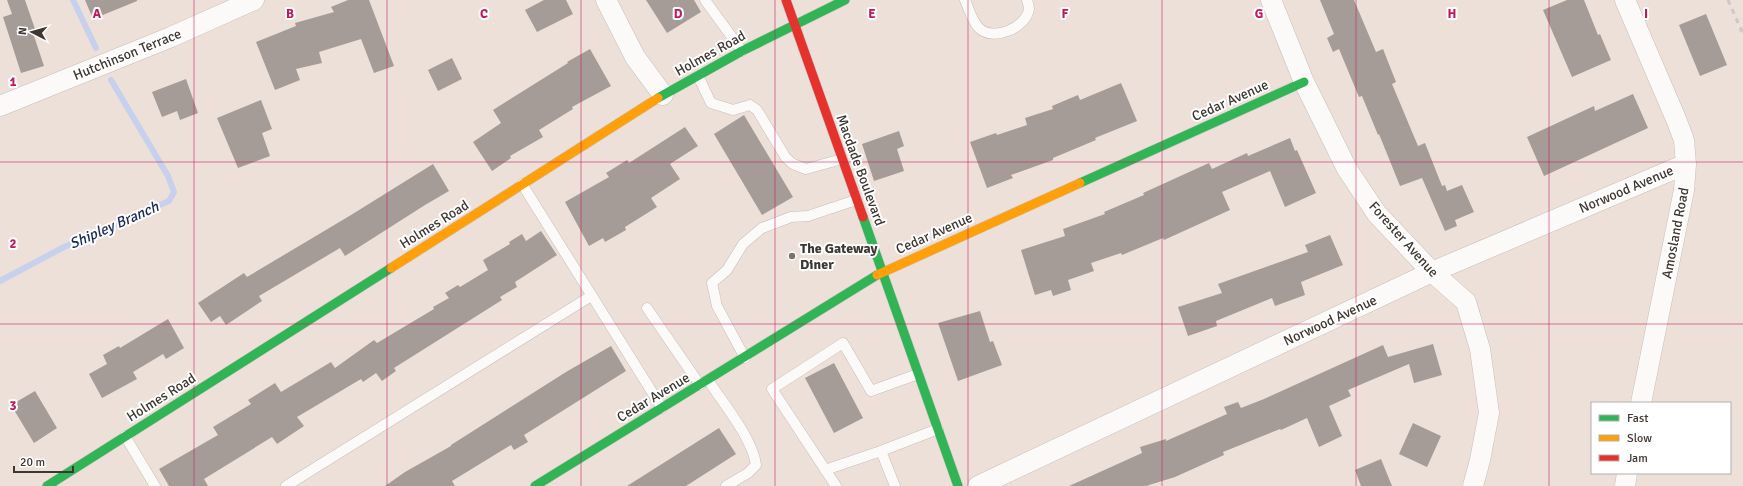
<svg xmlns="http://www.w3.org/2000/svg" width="1743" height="486" viewBox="0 0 1743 486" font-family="Signika,sans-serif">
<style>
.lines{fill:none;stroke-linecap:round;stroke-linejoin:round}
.stream{stroke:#c7d0ec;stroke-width:6}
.building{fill:#a69c97}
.lane-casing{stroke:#c7beb8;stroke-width:11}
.street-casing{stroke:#c7beb8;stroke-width:21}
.fast-casing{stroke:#c7beb8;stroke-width:10}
.slow-casing{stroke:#c7beb8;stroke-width:10}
.jam-casing{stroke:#c7beb8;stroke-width:10}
.lane{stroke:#fcfaf9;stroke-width:10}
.street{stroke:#fcfaf9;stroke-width:20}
.fast{stroke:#30b455;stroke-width:9}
.slow{stroke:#ff9f0a;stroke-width:9}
.jam{stroke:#e5322d;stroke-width:9}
.rail{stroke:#ccc9c7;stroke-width:3;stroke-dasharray:5 5;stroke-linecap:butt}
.grid{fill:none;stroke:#c2185b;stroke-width:1;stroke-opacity:0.55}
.poi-dot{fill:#7b726b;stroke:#fff;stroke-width:1.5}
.labels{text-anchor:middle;stroke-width:4;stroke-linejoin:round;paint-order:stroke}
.street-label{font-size:14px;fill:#3e3630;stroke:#fff}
.poi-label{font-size:14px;font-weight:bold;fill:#3e3630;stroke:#fff;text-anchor:start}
.water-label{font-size:15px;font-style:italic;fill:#18285b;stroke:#fff}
.grid-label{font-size:13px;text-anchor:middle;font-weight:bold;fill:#c2185b;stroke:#fff;stroke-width:4;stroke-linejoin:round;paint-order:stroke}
</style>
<rect width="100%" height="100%" fill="#ece0d8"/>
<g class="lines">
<!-- stream -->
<path class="stream" d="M73,0L96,48
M0,281L64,247L169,201L174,192L168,176L111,80"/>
</g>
<!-- building -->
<path class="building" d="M7,0H25L35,29L32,30L44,66L21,73L3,17L12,14Z
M85,0H137V1L93,19Z
M348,0H369L394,66L374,73L361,39L319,52L322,63L296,69L300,80L275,90L256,42L296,26L295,23L334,12L331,7Z
M544,0H566L573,14L537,32L525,10Z
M646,0H694L701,12L667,33Z
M1320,0H1354L1376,52L1383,49L1396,82L1392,84L1418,146L1425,143L1442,186L1445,185L1447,191L1462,185L1474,212L1455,220L1457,226L1445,231L1422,178L1400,186L1379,134L1378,135L1362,96L1359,97L1339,49L1333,52L1327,38L1334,34Z
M1567,0H1584L1598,35L1600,34L1611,60L1572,77L1543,10Z
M1706,14L1727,65L1700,76L1679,25Z
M590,49L611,86L572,107L573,109L539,130L543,137L510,156L511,158L492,171L473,142L501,123L493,110L568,63L567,62Z
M452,58L462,79L438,91L428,70Z
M186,79L198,113L180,120L177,111L162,117L152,92Z
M1121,83L1137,121L1095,138L1096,140L1053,158V160L1011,175L1013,178L987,188L970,142L996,133L997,135L1027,125L1025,118L1053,109L1052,106L1078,95L1080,100Z
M1633,94L1648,128L1544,176L1527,137L1594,106L1595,111Z
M261,100L272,129L262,133L270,156L238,168L217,118Z
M744,115L793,197L762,215L714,134Z
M685,127L698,146L670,164L680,179L651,198L657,207L625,227L626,230L605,242L603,238L589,246L565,202L609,177L606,173L627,160L629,163Z
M899,131L904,146L897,149L904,171L874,181L862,144Z
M1290,138L1295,151L1297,150L1316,193L1285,207L1270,171L1222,192L1230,210L1164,240L1163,238L1122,255L1121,253L1091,263L1094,271L1068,280L1071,290L1053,296L1051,290L1035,295L1021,250L1065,236L1063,229L1105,214L1104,212L1144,195L1143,193L1209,163L1212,169L1247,153L1248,156Z
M433,164L449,191L425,205L345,256L340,248L259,296L262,301L226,325L220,316L211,322L198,303L244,273L247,277L351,215Z
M541,231L557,255L515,282L517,287L500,297L502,300L394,368L396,371L382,381L376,373L363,382L361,379L297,417L304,426L277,444L272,437L204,479L208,486H169L159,469L218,435L213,427L251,404L248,400L275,383L281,392L331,362L335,368L374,340L377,343L434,309L433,307L449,298L445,293L458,285L460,287L488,270L483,260L510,244L509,242L522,234L526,241Z
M1330,235L1343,265L1301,282L1305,295L1275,306L1272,298L1216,321L1217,326L1188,336L1178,307L1222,293L1218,284L1308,252L1305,245Z
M980,311L990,342L993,341L1002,365L958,381L938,323Z
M168,319L184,348L166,359L163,354L133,372L137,379L102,398L89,374L107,364L103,355L119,346L120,348Z
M1433,344L1442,375L1414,383L1409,364L1348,390L1351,396L1329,406L1342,436L1319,447L1307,418L1281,430L1280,429L1223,452L1224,455L1175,477L1146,486H1069L1142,453L1140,447L1166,439V441L1227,414L1224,407L1238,402L1241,408L1264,399L1383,345L1388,357Z
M611,346L626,371L524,435L528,442L514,450L511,445L452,481L455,486H385L405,472L451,446V445L566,372Z
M834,363L863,418L834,433L805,378Z
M35,391L57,428L34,443L11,405Z
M1413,423L1441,436L1427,467L1399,454Z
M719,428L736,454L686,486H627Z
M1381,459L1392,486H1361L1355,470Z"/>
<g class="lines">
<defs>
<path id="lane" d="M705,0L742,51
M965,0C969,9 972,21 979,28C993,42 1026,28 1029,9C1029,7 1028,3 1027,0
M698,76L711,103L733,110L750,105L757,110L786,158L793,164L806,169L842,159
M522,184L662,408
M647,308L700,385
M745,358L717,306L712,283L727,270L743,244L762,228L791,217L808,216L856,200
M708,380C723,403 753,439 756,465L748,473L726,486
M125,436L155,486
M881,451L895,486
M825,470L881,451L938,429
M286,486L591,296
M836,486L772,389L843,343L871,391L918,374"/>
<path id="street" d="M606,0L635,57L663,95
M1271,0L1304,82L1347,169L1377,214L1432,272L1466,302L1480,349L1489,413L1480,460L1473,486
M1625,0L1676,119L1684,140L1686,164L1684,190L1641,403
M0,106L171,37L254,0
M978,486L1432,272L1686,164
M1625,486L1627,473"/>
<path id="fast" d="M658,98L742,51L845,0
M1080,183L1304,82
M863,217L958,486
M47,486L391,268
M535,486L877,275"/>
<path id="slow" d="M391,268L658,98
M877,275L1080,183"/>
<path id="jam" d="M786,0L863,217"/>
</defs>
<!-- lane casing -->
<use href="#lane" class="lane-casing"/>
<!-- street casing -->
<use href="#street" class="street-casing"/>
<!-- fast casing -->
<use href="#fast" class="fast-casing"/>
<!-- slow casing -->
<use href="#slow" class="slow-casing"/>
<!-- jam casing -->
<use href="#jam" class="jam-casing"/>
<!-- lane -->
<use href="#lane" class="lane"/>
<!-- street -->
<use href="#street" class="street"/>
<!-- fast -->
<use href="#fast" class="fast"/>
<!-- slow -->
<use href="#slow" class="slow"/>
<!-- jam -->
<use href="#jam" class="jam"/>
<!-- rail -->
<path class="rail" d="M1728,0L1743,34"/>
</g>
<!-- grid -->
<path class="grid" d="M194,0V486M387,0V486M581,0V486M775,0V486M968,0V486M1162,0V486M1356,0V486M1549,0V486M0,162H1743M0,324H1743"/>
<!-- markers -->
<circle class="poi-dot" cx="792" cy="256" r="4"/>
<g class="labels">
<!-- street labels -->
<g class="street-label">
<text transform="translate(710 53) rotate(-29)" y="5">Holmes Road</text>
<text transform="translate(127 54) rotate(-22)" y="5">Hutchinson Terrace</text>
<text transform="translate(1230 100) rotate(-24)" y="5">Cedar Avenue</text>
<text transform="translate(861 170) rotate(70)" y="5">Macdade Boulevard</text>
<text transform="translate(1626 189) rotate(-23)" y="5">Norwood Avenue</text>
<text transform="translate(434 224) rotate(-32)" y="5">Holmes Road</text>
<text transform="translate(934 233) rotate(-24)" y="5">Cedar Avenue</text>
<text transform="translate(1675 233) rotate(-79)" y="5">Amosland Road</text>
<text transform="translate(1404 239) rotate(48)" y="5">Forester Avenue</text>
<text transform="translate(1330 320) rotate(-25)" y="5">Norwood Avenue</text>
<text transform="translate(161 397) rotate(-32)" y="5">Holmes Road</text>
<text transform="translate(653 397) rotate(-31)" y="5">Cedar Avenue</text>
</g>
<!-- poi labels -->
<g class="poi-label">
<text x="800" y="253">The Gateway<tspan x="800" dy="16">Diner</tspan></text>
</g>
<!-- water labels -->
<g class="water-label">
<text transform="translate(114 225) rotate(-24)" y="5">Shipley Branch</text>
</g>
</g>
<g class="grid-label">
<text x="97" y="18">A</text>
<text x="290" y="18">B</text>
<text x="484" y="18">C</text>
<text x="678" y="18">D</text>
<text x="872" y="18">E</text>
<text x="1065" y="18">F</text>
<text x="1259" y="18">G</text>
<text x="1452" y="18">H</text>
<text x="1646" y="18">I</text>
<text x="13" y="86">1</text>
<text x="13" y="248">2</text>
<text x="13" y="410">3</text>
</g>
<!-- legend -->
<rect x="1591" y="402" width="140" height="72" fill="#ffffff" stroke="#b2afac"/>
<rect x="1599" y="415" width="20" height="6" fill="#30b455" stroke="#b2afac"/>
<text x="1627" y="422" font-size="12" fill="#3e3630">Fast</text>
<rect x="1599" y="435" width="20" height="6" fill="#ff9f0a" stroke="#b2afac"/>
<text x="1627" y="442" font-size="12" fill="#3e3630">Slow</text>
<rect x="1599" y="455" width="20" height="6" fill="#e5322d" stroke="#b2afac"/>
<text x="1627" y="462" font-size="12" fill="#3e3630">Jam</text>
<!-- north arrow -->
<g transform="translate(32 32) rotate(276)" stroke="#ffffff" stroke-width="3" paint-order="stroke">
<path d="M0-3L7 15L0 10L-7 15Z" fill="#3e3630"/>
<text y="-6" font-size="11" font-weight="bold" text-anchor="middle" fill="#3e3630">N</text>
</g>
<!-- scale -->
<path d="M14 466v6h59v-6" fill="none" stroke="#3e3630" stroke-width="2"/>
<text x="20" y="466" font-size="12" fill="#3e3630" stroke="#ffffff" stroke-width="3" paint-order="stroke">20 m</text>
</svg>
